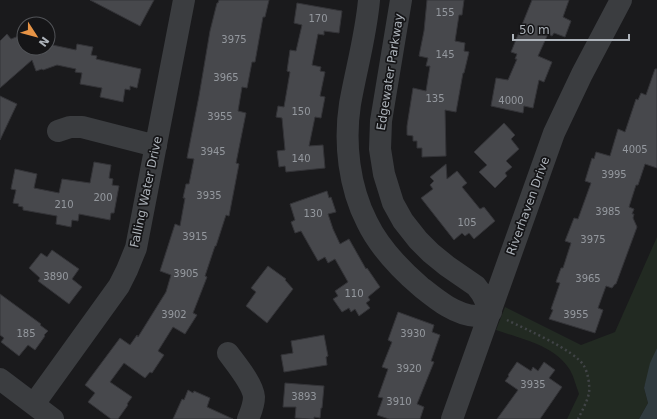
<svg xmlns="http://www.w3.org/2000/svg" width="657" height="419" viewBox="0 0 657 419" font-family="'DejaVu Sans',sans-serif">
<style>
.green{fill:#222a22}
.water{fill:#303b3f}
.building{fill:#47484c;stroke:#343438}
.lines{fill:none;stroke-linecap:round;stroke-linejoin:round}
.path{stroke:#414447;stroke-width:2.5;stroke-dasharray:2 3;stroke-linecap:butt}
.minor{stroke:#3b3d40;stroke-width:22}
.labels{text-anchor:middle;stroke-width:3.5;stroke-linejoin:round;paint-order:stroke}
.number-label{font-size:10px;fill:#94989e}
.street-label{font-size:12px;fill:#adb3ba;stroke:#151517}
</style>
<rect width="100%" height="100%" fill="#1a1a1c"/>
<!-- green -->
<path class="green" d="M657,237V348L644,388L648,403L639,419H567L579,394C576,386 574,377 570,370C555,345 521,339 496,330L505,307L581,345L615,332Z"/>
<!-- water -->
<path class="water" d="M657,348V419H639L648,403L644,388L650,363Z"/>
<!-- building -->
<path class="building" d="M90,0H154L140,26Z
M219,0H269L265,17H263L255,62H252L247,88L242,87L238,111L246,113L236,163L239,164L229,216L226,215L216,246H215L205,276L207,277L193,313L197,315L185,334L173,327L158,351L164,355L152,373L150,372L145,378L124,363L110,382L132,397L127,404L128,405L118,419H111L88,402L95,393L85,385L120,338L130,345L137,335L138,337L166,292L171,275L160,271L175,224L180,226L185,198H183L186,184H189L194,159L187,158L199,96L210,31L217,3H218Z
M427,0H464L462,15H459L455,41L465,43L464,51L469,52L464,73H463L456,112L445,110L446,156L422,157V148H417V141H413V136L407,135V126L413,88L426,91L430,66H426L428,58L419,56L424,31Z
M532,0H569L563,17L571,21L565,37L554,33L552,36L548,34L538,56L552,62L544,82L539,80L533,108L524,106L523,113L491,106L496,78L508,80L517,59H515L517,54L511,52Z
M297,3L342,11L339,33L324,31V35L318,34L312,65L321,67L320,71L325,72L320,96L325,97L321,118L315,117L309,146L323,145L325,168L286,172L285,166L279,167L277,151L285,150L282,118L276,117L278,106L284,107L290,72L287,71L290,50L296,51L302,25L294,23Z
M7,34L11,39L24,34V48H48V44L76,50L77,44L93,47L91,55L97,56L96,59L141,69L137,88L130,86V90L125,89L123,102L100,97L102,88L80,84L82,73L75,72L76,69L57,65L43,70L42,69L36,71L32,60L0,88V41Z
M655,69H657V168L645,164L638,185H636L629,207L634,209L632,214H634L633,218L637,227L616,284H615L612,288L606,286L598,308L603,310L595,333L549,319L553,310L551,309L560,283L556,282L561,268H563L571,243L565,241L574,218L578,219L591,183L585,181L592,158L594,159L596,152L610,156L618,129L625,132L636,99L638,100L641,93L646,95Z
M0,96L17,104L0,140Z
M504,123L515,135L511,139L519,149L506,161L512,167L505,173L507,176L495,188L479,172L487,165L474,152Z
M94,162L111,165L109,178L113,179L112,185L119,186L114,213H111L110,220L79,214L78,221L72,220L71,227L56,224L57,216L23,210V207L18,206L19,204L13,203L16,190L11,189L15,169L37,174L34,188L59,193L62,179L90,183Z
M446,164L447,179L457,171L467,183L462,187L480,209L484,207L495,221L474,239L469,233L465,236L462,233L454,240L421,198L433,189L430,185L434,181L430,177Z
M327,191L329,198L331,197L336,212L328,214L333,229L340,244L349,239L366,269L367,268L380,287L368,297L370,300L366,303L370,308L359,316L355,309L351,312L349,308L342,312L333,299L338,296L335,291L348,282L335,259L328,263L325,257L318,261L301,231L295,233L291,222L295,220L290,204Z
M52,250L79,269L72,279L82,287L69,304L38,281L40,278L29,268L41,253L47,257Z
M268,266L286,279L285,280L293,289L267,323L246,306L256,292L251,288Z
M0,294L41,324L40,325L48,331L44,335L45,336L35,350L28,345L19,356L1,342L4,338L0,335Z
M398,312L434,325L432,332L440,335L431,361L434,362L417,404L424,407L420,419H389L377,415L383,398L378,397L388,369L382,367L392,342L388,340Z
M324,335L328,356L326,357L327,365L284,372L281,355L293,353L291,341Z
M517,362L531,371L533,367L538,371L544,362L555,370L549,378L562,387L540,419H497L518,390L505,381L509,376L508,375Z
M285,383L324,386L322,408H321L320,418L314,417V419H310L295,418L296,407H283Z
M188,390L193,393L194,391L210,398L207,407L233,419H173L182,399L184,400Z"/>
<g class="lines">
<!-- path -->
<path class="path" d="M507,320C525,329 575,350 584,366C588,373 590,385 589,393C587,402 582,411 578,419"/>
<!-- minor -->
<path class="minor" d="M369,0C366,35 356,70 350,104C344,143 349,187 367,222C379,247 400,269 421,287C436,299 455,315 476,316C481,316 486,313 491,312L482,294L476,286L447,266L431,253L418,240L403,221L393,203L384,174L380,149L381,121L401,0
M58,131L70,127H82L156,146
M228,353C236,364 253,384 254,397C254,404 251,412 248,419
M0,379L53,419
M34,404L119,286L127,270L136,248L184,0
M452,419L554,133L582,74L621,0"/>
</g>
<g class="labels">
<!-- number labels -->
<g class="number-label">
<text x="445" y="16">155</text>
<text x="318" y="22">170</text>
<text x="234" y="43">3975</text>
<text x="445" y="58">145</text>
<text x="226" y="81">3965</text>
<text x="435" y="102">135</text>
<text x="511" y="104">4000</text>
<text x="301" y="115">150</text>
<text x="220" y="120">3955</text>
<text x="635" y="153">4005</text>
<text x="213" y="155">3945</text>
<text x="301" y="162">140</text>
<text x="614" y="178">3995</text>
<text x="209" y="199">3935</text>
<text x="103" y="201">200</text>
<text x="64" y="208">210</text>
<text x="608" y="215">3985</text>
<text x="313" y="217">130</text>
<text x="467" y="226">105</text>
<text x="195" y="240">3915</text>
<text x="593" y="243">3975</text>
<text x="186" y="277">3905</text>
<text x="56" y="280">3890</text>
<text x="588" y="282">3965</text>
<text x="354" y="297">110</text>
<text x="174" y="318">3902</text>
<text x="576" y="318">3955</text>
<text x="26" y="337">185</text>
<text x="413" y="337">3930</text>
<text x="409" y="372">3920</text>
<text x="533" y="388">3935</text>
<text x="304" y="400">3893</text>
<text x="399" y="405">3910</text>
</g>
<!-- street labels -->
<g class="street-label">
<text transform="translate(390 72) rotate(-81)" y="4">Edgewater Parkway</text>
<text transform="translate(146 192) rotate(-78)" y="4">Falling Water Drive</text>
<text transform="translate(528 206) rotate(-70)" y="4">Riverhaven Drive</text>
</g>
</g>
<!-- north arrow -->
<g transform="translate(36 36) rotate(126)"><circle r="19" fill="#151517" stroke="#525458"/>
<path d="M0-3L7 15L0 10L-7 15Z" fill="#e79446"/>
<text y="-6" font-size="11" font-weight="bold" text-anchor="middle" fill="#adb3ba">N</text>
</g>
<!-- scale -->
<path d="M513 34v6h116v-6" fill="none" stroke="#adb3ba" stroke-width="2"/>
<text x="519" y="34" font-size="12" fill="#adb3ba" stroke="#151517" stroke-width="3" paint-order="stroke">50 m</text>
</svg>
